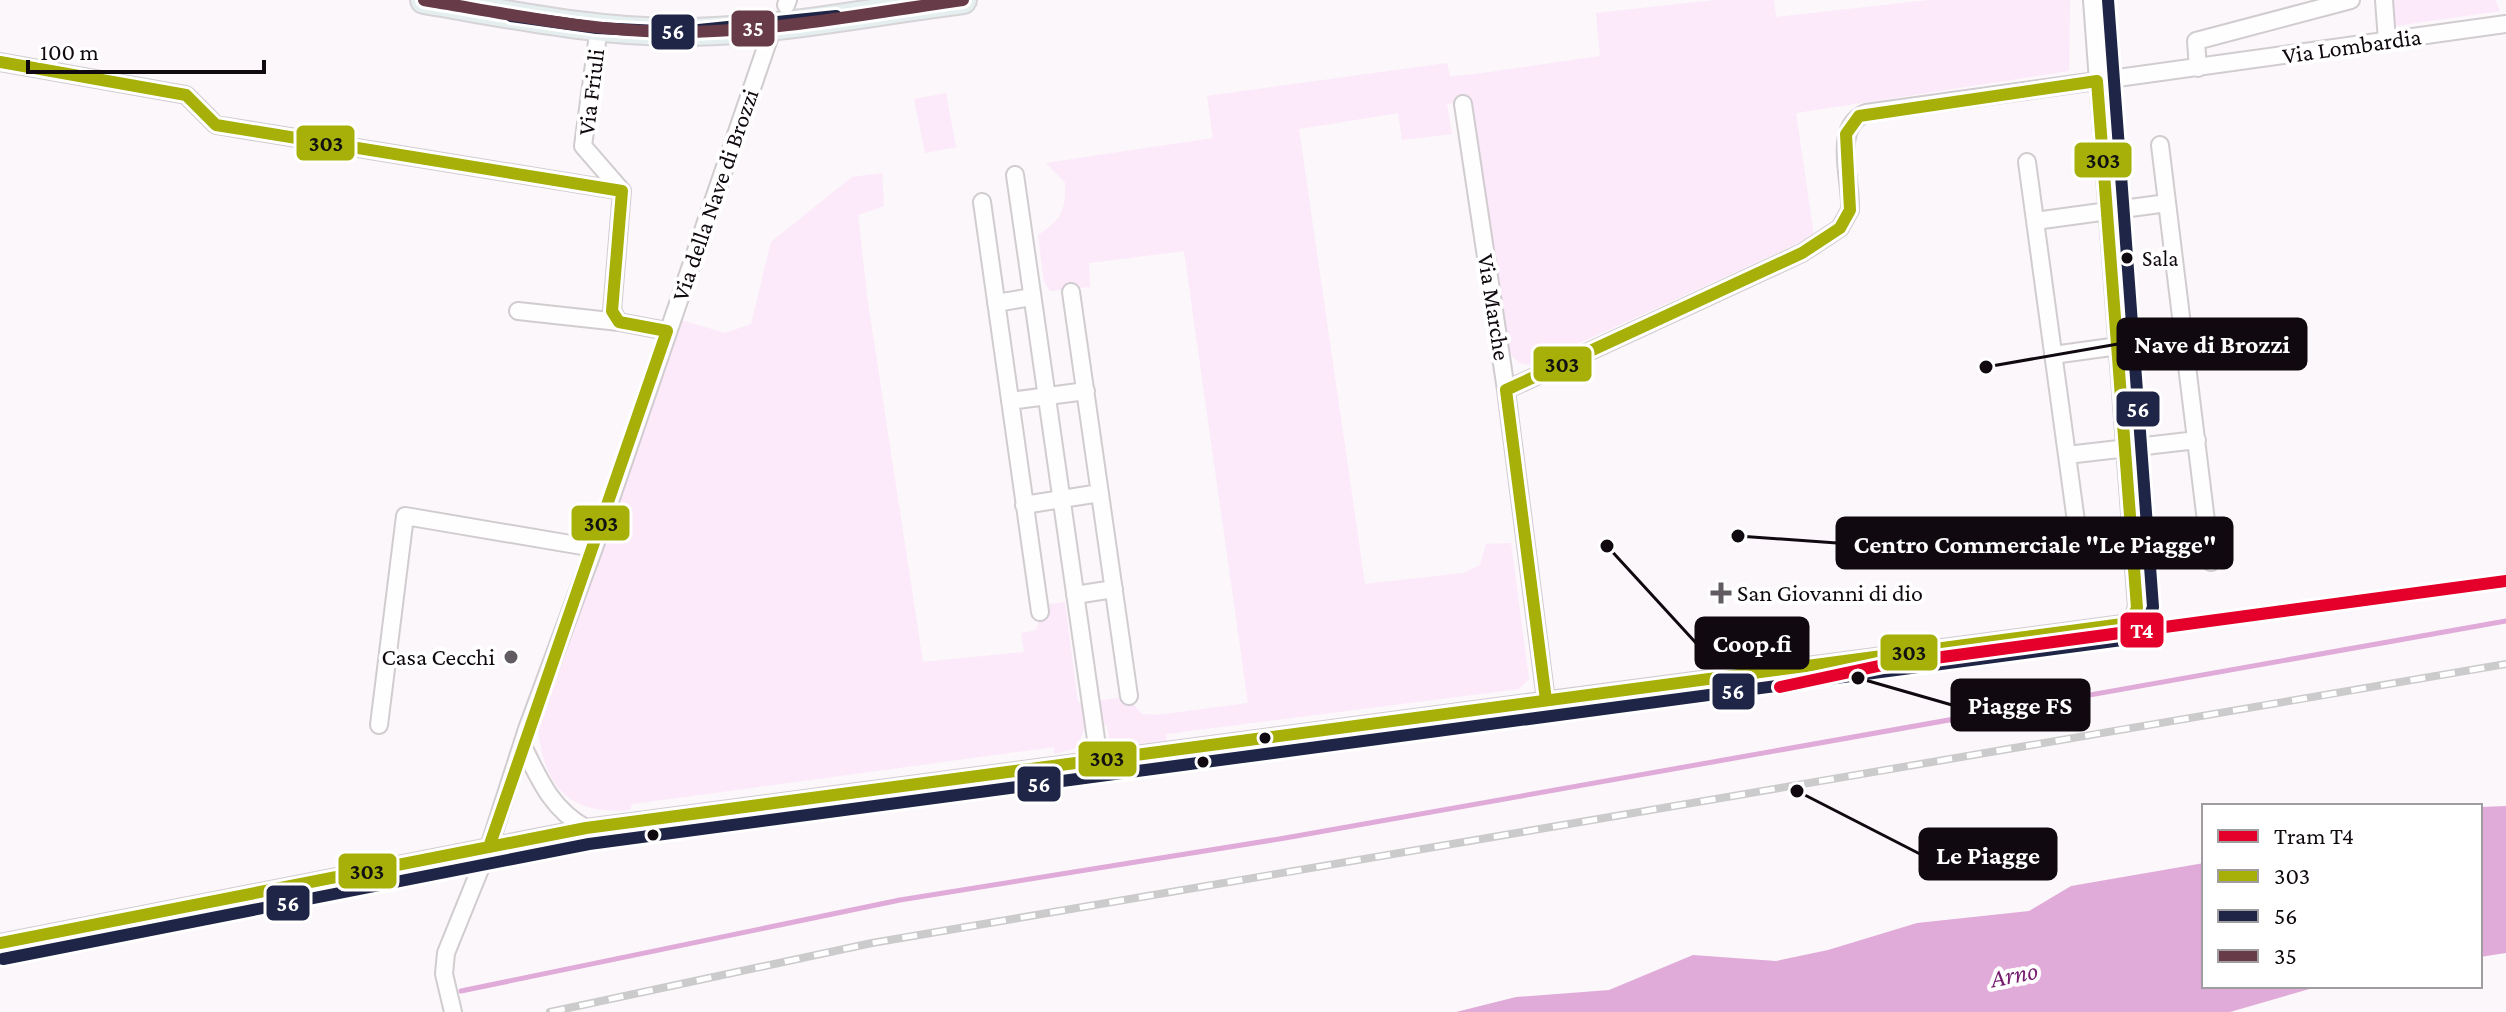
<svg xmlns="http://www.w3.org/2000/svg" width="2506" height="1012" viewBox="0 0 2506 1012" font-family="'Crimson Pro',serif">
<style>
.green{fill:#fce9f9}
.water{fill:#e1abd9}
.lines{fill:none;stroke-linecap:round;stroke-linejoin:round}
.stream{stroke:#e1abd9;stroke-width:5}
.street-casing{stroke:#d1ccd0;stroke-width:20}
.primary-casing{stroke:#d7d4d7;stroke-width:30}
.street{stroke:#fefefe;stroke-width:16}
.primary{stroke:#e5eff0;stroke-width:26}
.rail-casing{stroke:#cccbcc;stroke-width:8}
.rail{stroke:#fff;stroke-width:5;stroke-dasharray:15;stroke-linecap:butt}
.bus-1-casing{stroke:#fff;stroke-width:18}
.bus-2-casing{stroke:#fff;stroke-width:18}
.bus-3-casing{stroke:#fff;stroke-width:18}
.bus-1{stroke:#a6b008;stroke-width:12}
.bus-2{stroke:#1f2547;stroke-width:12}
.bus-3{stroke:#673b47;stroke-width:12}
.tram-1-casing{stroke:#fff;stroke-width:18}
.tram-1{stroke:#e4002b;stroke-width:12}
.bus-dot{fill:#10090f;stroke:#fff;stroke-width:3}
.poi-dot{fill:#625c62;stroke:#fff;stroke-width:3}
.labels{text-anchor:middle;stroke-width:8;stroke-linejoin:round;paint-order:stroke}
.bus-label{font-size:22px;fill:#10090f;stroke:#fff;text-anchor:start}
.street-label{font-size:24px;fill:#10090f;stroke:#fff}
.poi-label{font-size:24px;fill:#10090f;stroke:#fff;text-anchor:start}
.water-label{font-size:26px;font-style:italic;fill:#751c6e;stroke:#fff}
.leader{fill:none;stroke:#10090f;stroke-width:3}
.callout-dot{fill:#10090f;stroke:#fff;stroke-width:3}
.callout{fill:#10090f;stroke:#10090f;stroke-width:3}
.callout-label{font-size:26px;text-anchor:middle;font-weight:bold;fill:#fff}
.line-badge{stroke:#fff;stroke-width:3}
.badge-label{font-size:22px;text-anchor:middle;font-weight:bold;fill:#fff}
.pale-badge-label{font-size:22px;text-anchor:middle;font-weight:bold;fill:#111}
</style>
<rect width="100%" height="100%" fill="#fbf7fb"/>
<!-- green -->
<path class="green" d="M1715,0H1774L1776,17L1929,0H2070L2069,71L1796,113L1814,236L1532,365L1520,363L1508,352L1472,101L1447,104L1452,134L1402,140L1398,113L1299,129L1365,584L1464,573L1480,565L1486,544L1511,543L1529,679L1519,689L1166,734L1167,742L1117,747L1109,739L1107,725L1084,729L1077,748L1054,754V747L632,804L630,810C569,815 545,788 538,730L681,320L725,333L751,324L771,242L852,177L882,173L884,206L858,215L867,296L923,662L1024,652L1021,633L1036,630L1044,605L1065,602L1078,703L1127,697L1142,714L1157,715L1248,703L1184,251L1089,263L1090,287L1050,291L1044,282L1038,235C1062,220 1066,210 1065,182L1046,163L1213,138L1207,96L1447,63L1450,76L1468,75L1600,56L1596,13Z
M2393,0H2495L2500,11L2395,26Z
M946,93L956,147L925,153L914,99Z"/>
<!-- water -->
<path class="water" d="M2506,806V953L2480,957V807Z
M2204,863V986H2350L2313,988L2230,1012H1456L1516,997L1609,990L1693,955L1776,961L1828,950L1917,923L2029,911L2071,886Z"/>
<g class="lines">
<!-- stream -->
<path class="stream" d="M461,991L900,900L1285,838L2506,621"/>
<defs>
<path id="street" d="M2384,0L2387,41
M786,5L788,0
M599,27L583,146L622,191L612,311L619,322L667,331
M0,62L186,95L216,125L622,191
M2198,68L2196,41L2351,0
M1463,104L1506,390L1546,700
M2160,145L2211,562
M2027,162L2081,558
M1015,175L1099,760
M982,202L1040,612
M2035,221L2167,203
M1071,292L1129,696
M996,303L1032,297
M518,311L619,322
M2053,355L2184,337
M1506,390L1802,253L1840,228L1850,210C1852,180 1831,127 1866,113L2506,24
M1010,401L1086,391
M2067,455L2197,440
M1024,505L1100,493
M1075,595L1114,589
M379,725L405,516L594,548
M523,746C539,779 552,810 586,828
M0,943L586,828L2130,623L2137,608L2092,0
M453,1012L444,974L446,953L489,847L527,729L594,548L774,24"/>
<path id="primary" d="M424,0C508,14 593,32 678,32C773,32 869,12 963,0"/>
</defs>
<!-- street casing -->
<use href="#street" class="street-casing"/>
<!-- primary casing -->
<use href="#primary" class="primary-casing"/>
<!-- street -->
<use href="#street" class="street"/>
<!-- primary -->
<use href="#primary" class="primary"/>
<defs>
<path id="rail" d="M550,1012L872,943L2506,664"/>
</defs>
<!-- rail casing -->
<use href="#rail" class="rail-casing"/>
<!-- rail -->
<use href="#rail" class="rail"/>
<defs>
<path id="bus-1" d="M0,62L186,95L216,125L622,191L612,311L619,322L667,331L489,847
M0,943L586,828L2130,623L2137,608L2097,81L1859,116L1846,134L1850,210L1840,228L1802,253L1506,390L1546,700"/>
<path id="bus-2" d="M511,16L597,28L679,32L836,16
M3,959L589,844L2137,638L2144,630L2153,607L2108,0"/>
<path id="bus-3" d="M424,0C508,14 593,32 678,32C774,32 869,13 963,0"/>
</defs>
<!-- bus-1 casing -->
<use href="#bus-1" class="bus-1-casing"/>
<!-- bus-2 casing -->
<use href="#bus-2" class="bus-2-casing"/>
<!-- bus-3 casing -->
<use href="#bus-3" class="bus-3-casing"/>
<!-- bus-1 -->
<use href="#bus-1" class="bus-1"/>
<!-- bus-2 -->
<use href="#bus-2" class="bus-2"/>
<!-- bus-3 -->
<use href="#bus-3" class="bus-3"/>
<defs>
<path id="tram-1" d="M1780,687L1883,665L2506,581"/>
</defs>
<!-- tram-1 casing -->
<use href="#tram-1" class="tram-1-casing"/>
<!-- tram-1 -->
<use href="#tram-1" class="tram-1"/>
</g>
<!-- markers -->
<g class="bus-dot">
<circle cx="2127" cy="258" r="7"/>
<circle cx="1265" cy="738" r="7"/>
<circle cx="1203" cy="762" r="7"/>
<circle cx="653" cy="835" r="7"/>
</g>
<g class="poi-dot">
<path d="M1717 581h8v8h8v8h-8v8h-8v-8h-8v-8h8z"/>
<circle cx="511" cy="657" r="8"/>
</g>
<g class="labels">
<!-- bus labels -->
<g class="bus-label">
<text x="2142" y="266">Sala</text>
</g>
<!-- street labels -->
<g class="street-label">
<text transform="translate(2352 46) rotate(-8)" y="8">Via Lombardia</text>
<text transform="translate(591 92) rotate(-83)" y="8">Via Friuli</text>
<text transform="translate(715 195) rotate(-71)" y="8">Via della Nave di Brozzi</text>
<text transform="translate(1494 307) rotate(81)" y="8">Via Marche</text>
</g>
<!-- poi labels -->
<g class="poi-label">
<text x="1737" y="601">San Giovanni di dio</text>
<text x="495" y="665" text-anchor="end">Casa Cecchi</text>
</g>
<!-- water labels -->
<g class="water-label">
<text transform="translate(2014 974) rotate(-11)" y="9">Arno</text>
</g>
</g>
<!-- callouts -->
<path class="leader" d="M1986 367L2118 344M1738 536L1837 543M1607 546L1696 643M1858 678L1952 705M1797 791L1920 854"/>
<g class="callout-dot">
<circle cx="1986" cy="367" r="8"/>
<circle cx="1738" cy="536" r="8"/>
<circle cx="1607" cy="546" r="8"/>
<circle cx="1858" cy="678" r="8"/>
<circle cx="1797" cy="791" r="8"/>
</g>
<g class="callout">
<rect x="2118" y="319" width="188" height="50" rx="8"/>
<rect x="1837" y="518" width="395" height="50" rx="8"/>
<rect x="1696" y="618" width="112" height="50" rx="8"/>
<rect x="1952" y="680" width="137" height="50" rx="8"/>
<rect x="1920" y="829" width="136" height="50" rx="8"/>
</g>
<g class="callout-label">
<text x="2212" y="353">Nave di Brozzi</text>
<text x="2035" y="553">Centro Commerciale "Le Piagge"</text>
<text x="1752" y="652">Coop.fi</text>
<text x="2020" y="714">Piagge FS</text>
<text x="1988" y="864">Le Piagge</text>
</g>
<g class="line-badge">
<rect x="730" y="9" width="46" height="39" rx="8" fill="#673b47"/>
<rect x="650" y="13" width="46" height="38" rx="8" fill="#1f2547"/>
<rect x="295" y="124" width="61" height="38" rx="8" fill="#a6b008"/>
<rect x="2073" y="141" width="60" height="38" rx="8" fill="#a6b008"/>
<rect x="1532" y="345" width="61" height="38" rx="8" fill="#a6b008"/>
<rect x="2115" y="390" width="46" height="38" rx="8" fill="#1f2547"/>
<rect x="570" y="504" width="61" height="38" rx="8" fill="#a6b008"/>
<rect x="2119" y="611" width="46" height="38" rx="8" fill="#e4002b"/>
<rect x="1879" y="633" width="60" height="39" rx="8" fill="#a6b008"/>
<rect x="1711" y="672" width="45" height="39" rx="8" fill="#1f2547"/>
<rect x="1077" y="740" width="61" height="38" rx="8" fill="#a6b008"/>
<rect x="1016" y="765" width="46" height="38" rx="8" fill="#1f2547"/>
<rect x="337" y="852" width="61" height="38" rx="8" fill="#a6b008"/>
<rect x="265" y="884" width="46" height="38" rx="8" fill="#1f2547"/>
</g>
<g class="badge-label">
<text x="753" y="36">35</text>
<text x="673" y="39">56</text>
<text x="2138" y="417">56</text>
<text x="2142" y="638">T4</text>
<text x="1733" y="699">56</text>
<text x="1039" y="792">56</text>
<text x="288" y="911">56</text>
</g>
<g class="pale-badge-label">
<text x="326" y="151">303</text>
<text x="2103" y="168">303</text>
<text x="1562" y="372">303</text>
<text x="601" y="531">303</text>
<text x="1909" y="660">303</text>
<text x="1107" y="766">303</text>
<text x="367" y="879">303</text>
</g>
<!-- legend -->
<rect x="2202" y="804" width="280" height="184" fill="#ffffff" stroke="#9f9d9f" stroke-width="2"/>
<rect x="2218" y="830" width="40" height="12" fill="#e4002b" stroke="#9f9d9f" stroke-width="2"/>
<text x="2274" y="844" font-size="24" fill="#10090f">Tram T4</text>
<rect x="2218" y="870" width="40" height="12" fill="#a6b008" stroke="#9f9d9f" stroke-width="2"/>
<text x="2274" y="884" font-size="24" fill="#10090f">303</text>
<rect x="2218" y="910" width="40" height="12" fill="#1f2547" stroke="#9f9d9f" stroke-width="2"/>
<text x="2274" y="924" font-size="24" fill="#10090f">56</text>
<rect x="2218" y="950" width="40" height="12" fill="#673b47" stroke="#9f9d9f" stroke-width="2"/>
<text x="2274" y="964" font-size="24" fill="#10090f">35</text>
<!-- scale -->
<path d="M28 60v12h236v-12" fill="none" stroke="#10090f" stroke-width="4"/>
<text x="40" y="60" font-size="24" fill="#10090f" stroke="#ffffff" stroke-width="6" paint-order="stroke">100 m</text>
</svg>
